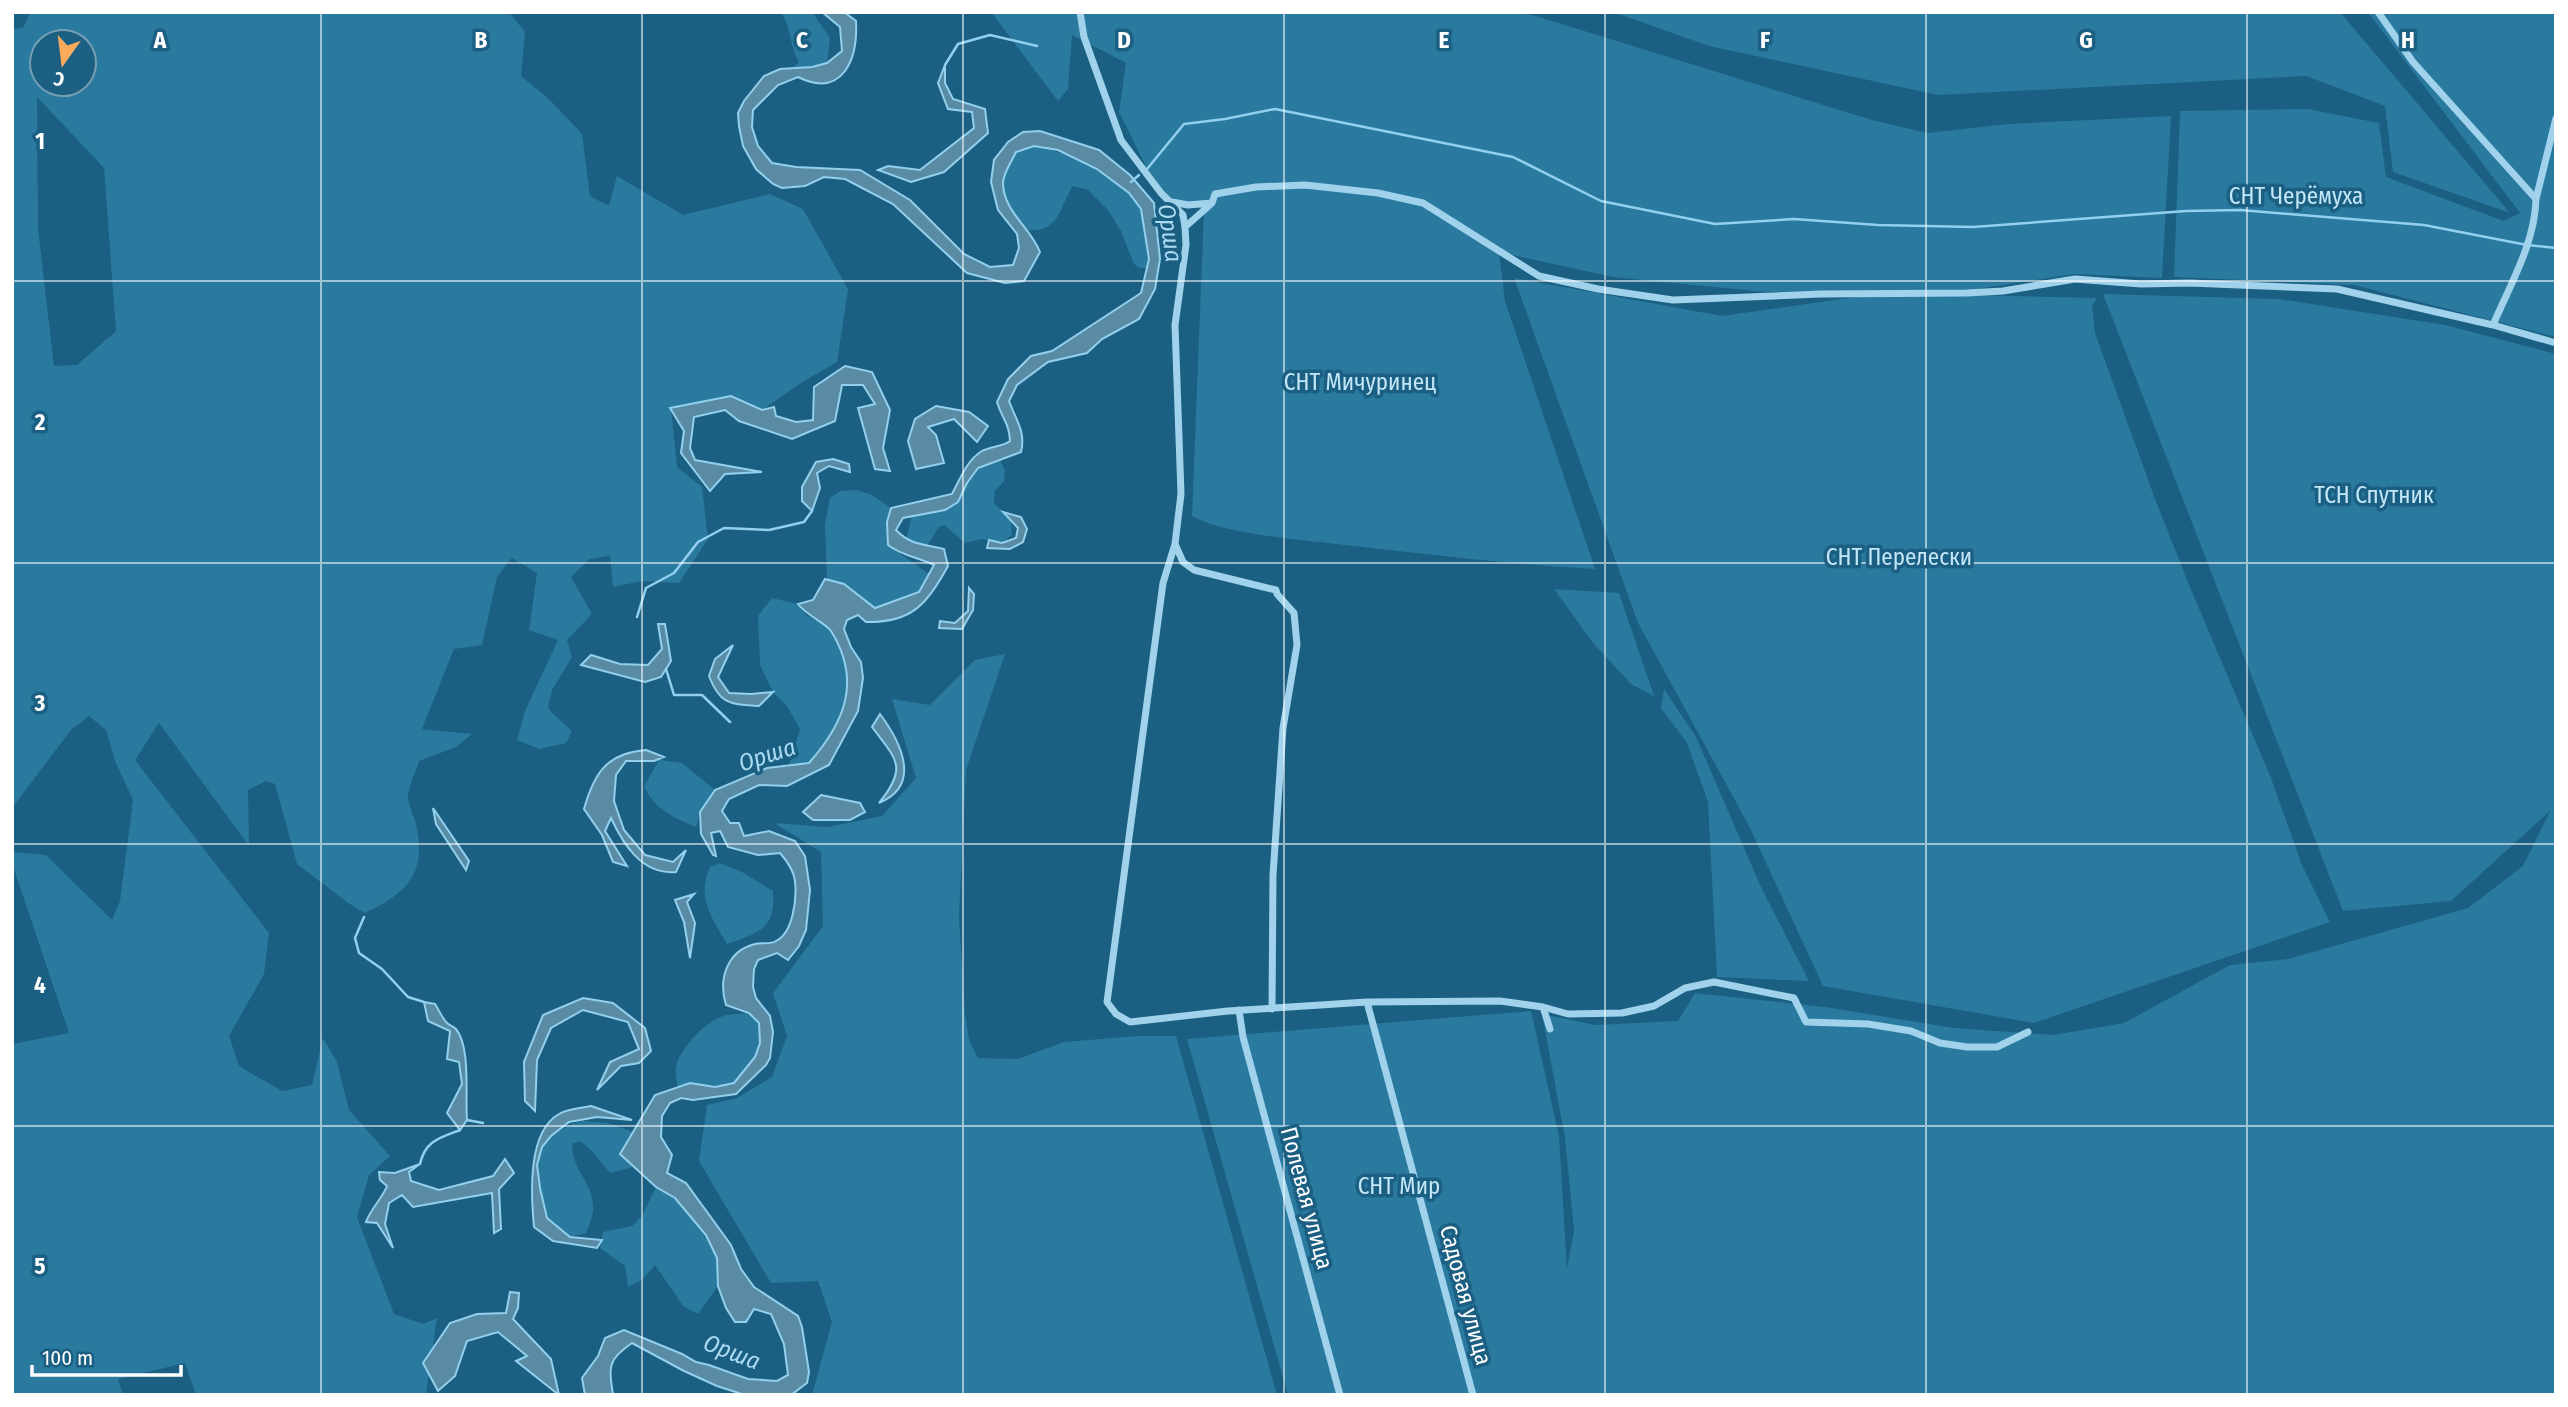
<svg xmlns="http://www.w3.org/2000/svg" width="2568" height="1407" viewBox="0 0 2568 1407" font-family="'Fira Sans Condensed',sans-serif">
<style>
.green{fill:#2a799f;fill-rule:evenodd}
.water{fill:#598ba5;stroke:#92d0ed;stroke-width:2}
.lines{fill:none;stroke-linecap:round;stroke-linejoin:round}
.stream{stroke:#92d0ed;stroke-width:2.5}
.street{stroke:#a0d2eb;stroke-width:7}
.grid{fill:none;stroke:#fff;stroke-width:2;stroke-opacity:0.55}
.labels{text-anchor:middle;stroke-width:7;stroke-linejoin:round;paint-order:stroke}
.park-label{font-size:23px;fill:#c4e7f8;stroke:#1b5f82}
.street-label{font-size:23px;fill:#fff;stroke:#1b5f82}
.water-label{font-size:24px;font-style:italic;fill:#abdbf2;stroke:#1b5f82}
.grid-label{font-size:23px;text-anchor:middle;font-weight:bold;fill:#fff;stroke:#1b5f82;stroke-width:7;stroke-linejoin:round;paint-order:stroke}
</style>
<rect width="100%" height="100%" fill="#1b5f82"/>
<!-- green -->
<path class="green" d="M31,12H509L525,32L521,76L549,99L582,134L590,196L609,206L617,176L683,215L770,194L803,209L848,289L837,362L804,381L762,410L731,396L671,408L677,467L702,487L708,539L679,583L642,581L613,587L610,556L590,559L571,577L592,614L567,640L572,657L552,690L548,707L551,712L572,731L566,743L539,749L517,740L525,711L558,640L529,630L537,573L512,558L497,577L482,645L454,649L422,729L472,734L456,747L419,761C416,772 408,787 408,798C409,807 414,816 416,824C427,874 407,893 365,913L348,903L297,864L275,784L266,781L248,790L249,846L159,723L135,760L269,933L264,974L229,1036L239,1066L282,1091L312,1085L323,1038L337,1062L349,1110L390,1156L369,1175L357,1217L394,1314L423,1324L437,1318L426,1395H196L185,1363L118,1379L123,1395H12V1044L69,1033L12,863V852L46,855L112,920L120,901L133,800L115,761L106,730L89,716L71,730L12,808V29L23,28ZM42,42H84V84H42ZM37,97L104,168L116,331L77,365L54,366L38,229Z
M781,12H812L830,38L827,63L812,67H793L799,62C789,46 792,28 781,12Z
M991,12H1516L1539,17L1872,120L1927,133L2008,124L2171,116L2162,278L2074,274L1971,290L1765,292L1613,277L1499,252L1505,301L1595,569C1505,564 1417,553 1328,543C1291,539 1222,533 1192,516L1204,210L1160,195L1119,112L1126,63L1072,35L1068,89L1058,101Z
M1613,12H2340L2510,213L2393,172L2385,106L2306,76L1938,95L1709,46Z
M2368,12H2556V337L2354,285L2174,277L2180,111L2308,109L2379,123L2386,177L2504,221L2520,213Z
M1034,146C1066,151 1125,177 1140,208C1144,215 1144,227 1146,235C1147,246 1150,257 1147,268H1139L1134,264L1121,231L1108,210L1088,190L1073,186C1058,209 1060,233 1027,230C1017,217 999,196 1004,178C1006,170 1012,160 1016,152Z
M1514,278L1722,316L1885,293L2097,298L2092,306L2095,333L2155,499L2192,592L2271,778L2302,865L2330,922L2034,1023L1823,986L1749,826L1638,623Z
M2103,294L2279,299L2445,325L2556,354V1395H1288L1187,1039L1531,1011L1559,1136L1567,1268L1574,1231L1565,1138L1542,1014L1596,1025L1678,1021L1695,993L1825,1007L1954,1028L2053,1035L2124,1023L2230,965L2288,959L2468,908L2523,866L2550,811L2451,901L2343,911Z
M999,459L1005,470L1004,481L995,491L994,503L1011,521L1012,535L1002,543L982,539L965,543L944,525L939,527L927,546L906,540L912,516L945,510L958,502L967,483L978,468Z
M857,490L872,495L891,508L887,522L888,545L929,574L919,592L875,608L827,580L825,525L830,498L841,491Z
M1554,589L1619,593L1654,696L1631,684L1593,643Z
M772,598L798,604L806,615L830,628L847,667L849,685L840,718L824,746L809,763L789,765L800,729L787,706L773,692L760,665L758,616Z
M1005,654L966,770L959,917L965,1014L969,1040L978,1058L1018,1059L1064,1042L1137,1036H1176L1277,1395H812L832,1322L818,1281L771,1283L699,1161L707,1105L737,1098L772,1077L787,1036L773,993L823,926L821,852L774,823L828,827L882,816L916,778L892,699L930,705L975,660Z
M1664,689L1696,737L1761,887L1809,981L1717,977L1708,802L1687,743L1661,708Z
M659,760L682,763L715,790L700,812L696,827C674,818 655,809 644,787Z
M720,863L742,872L773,891C776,929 759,933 727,944C712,917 696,899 710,867Z
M749,1013L759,1023L760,1043L755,1057L734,1083L715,1087L690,1083L678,1088C676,1078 674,1069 678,1060C686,1043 708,1019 727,1015C734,1014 742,1014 749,1013Z
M583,1121L608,1123L633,1132L620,1154L633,1167L610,1173L590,1149L580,1141L572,1144C573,1172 592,1181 593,1206C594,1214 589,1225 586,1233L570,1237C563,1231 555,1226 549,1220C544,1214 543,1202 541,1194C531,1153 543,1132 583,1121Z
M656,1187L675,1198L706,1235L717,1258L718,1286L698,1314L684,1307L655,1265L643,1279L628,1287L625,1266L600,1248L603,1232L632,1226L642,1216Z"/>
<!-- water -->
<path class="water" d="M822,12H844L856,21C858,59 843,99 798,77L778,85L753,110L752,127L758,146L772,163L796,167L860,170L910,200L964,254L990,267L1013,265L1019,248L1017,234L998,210L991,182L994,160L1008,142L1023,132L1040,131L1099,150L1130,175L1154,203L1160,259L1155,289L1139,319L1102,339L1087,353L1048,362L1017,385L1009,401C1016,420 1026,432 1021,452L978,468L967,483L958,502L945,510L903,518L896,530C910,545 924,544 944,549L948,566C927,604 912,623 866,622L858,615L847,620L844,629L851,647L861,662L863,678L858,711L829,765L787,786L759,785L729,799L722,811L730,823H739L744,836L769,831L795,841L805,856L810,890L806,930L799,946L788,960L777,953L758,960L754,969L753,987L756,998L770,1016L773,1032L770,1058L766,1065L736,1094L693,1100L681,1098L670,1103L662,1116L661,1137L672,1155L667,1173L686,1183L731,1245L741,1269L754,1287L798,1316L802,1327L809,1372L807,1383L791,1395H745L717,1386L684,1371L632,1343C607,1360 609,1367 613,1395H585L582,1378L598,1356L605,1338L624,1330L682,1354L696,1362L709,1365L748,1379L777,1381L788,1375L784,1344L771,1314L754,1309L746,1322H735L726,1308L718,1286L717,1258L706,1235L675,1198L656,1187L620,1154L655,1095L690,1083L715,1087L734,1083L755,1057L760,1043L759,1023L749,1013L726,1005C718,979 727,951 755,944C762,942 770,945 776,941C793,933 797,899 795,881C794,870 787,861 780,853L758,855L728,847L720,831L711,833L716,856L713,855L701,834L700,812L715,790L767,768L809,763C845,722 862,681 831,631C826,623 807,616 798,604L813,600L825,579L844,584L875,608L919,592L934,565C918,557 902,556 888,545L887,522L891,508L952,494C960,479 967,460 982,451C991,446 1002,447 1010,441C1009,422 1002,419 997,402L1008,379L1031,356L1052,351L1141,293L1149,259L1141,209L1129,193L1097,169L1058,150L1034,146L1016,152C1012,161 1003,173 1003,183C1003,211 1031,228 1040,252L1024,281L1005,283L967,273L893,204L845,179L824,177L805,186L782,188L773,184L756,169L743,146L739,126L738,113L744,101L764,76L780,69L812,67L827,63L842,51L840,27Z
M945,65V83L953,99L985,109L988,133L944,172L911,182L878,170L888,166L920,170L974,128L972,112L948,109L938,83Z
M845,366L872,372L890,410L883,448L890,471L875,469L858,408L875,404L863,385H842L835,421L792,439L739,421L725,410L694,417L690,448L695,460L762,472L725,474L710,491L681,453L684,431L670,408L731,396L762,410L774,407L776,416L796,422L813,420L814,387Z
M936,406L969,412L988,426L977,442L954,419L928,427L936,435L944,463L916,469L908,441L915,419Z
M833,459L849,464L850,472L829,466L817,473L820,488L812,511L802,501V487L816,462Z
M1003,512L1021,517L1027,529L1023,542L1010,549L987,548L989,540L1002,543L1016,538L1018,528Z
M969,588L974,594L973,610L962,629L939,628L940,621L955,623L968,611Z
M658,624H665L671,661L661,677L645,682L581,665L591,655L620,664L648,665L662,649Z
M733,645L718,677L729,693L751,694L773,692L759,706C730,704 720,705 709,676L715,659Z
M880,714C900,741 923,785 879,803C908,767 897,760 872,727Z
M646,750L664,757L654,761H626L616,775L614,801L624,830L645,855L673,862L686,850L676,872C642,875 623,844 611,818L605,831L627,866L613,862L602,835L584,809C594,773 607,753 646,750Z
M821,795L860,803L865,812L850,820H813L803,812Z
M433,808L469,861L466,870L436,824Z
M694,894L687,902L695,923L690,958L684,922L675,900Z
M583,998L613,1003L645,1028L651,1051L639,1063L621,1066L597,1090L610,1062L639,1049L628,1022L583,1010L551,1028L537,1060L535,1111L525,1101L524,1062L543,1015Z
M424,1002L435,1004C439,1010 442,1018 447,1023C449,1025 453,1026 456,1029C471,1047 465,1097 467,1120L460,1130L447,1113L462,1084L459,1062L447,1059L450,1031L428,1021Z
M591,1106L632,1120L597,1117L569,1122L551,1136L542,1147L537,1165L540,1188L547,1218L570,1237L602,1240L597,1248L553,1241L534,1227C531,1195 527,1132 559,1114C567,1109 582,1108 591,1106Z
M505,1159L514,1173L499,1189L501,1229L494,1233L492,1193L413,1207L402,1195L389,1203L385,1224L393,1248L377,1223L366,1222C371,1208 382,1199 387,1186L380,1180L379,1172L395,1173L420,1164L409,1172L411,1181L439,1190L493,1176Z
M510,1292L519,1293L518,1308L513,1319L551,1359L559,1395L516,1361L527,1356L498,1332L467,1341L455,1376L438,1391L423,1363L450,1323L477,1314L506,1313Z"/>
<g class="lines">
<!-- stream -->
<path class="stream" d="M945,65L958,44L990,35L1037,46
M1147,169L1184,124L1225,119L1275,109L1513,157L1601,201L1715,224L1794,219L1878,225L1973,227L2186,211L2240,210L2424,225L2527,245L2556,248
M1131,182L1139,175
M637,617L646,588L674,573L698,542L724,528L769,530L804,522L812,511
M666,669L674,695H702L730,722
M364,917L355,938L359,953L382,969L408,997L424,1002
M467,1120L483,1123
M420,1164C425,1141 439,1138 460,1130"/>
<!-- street -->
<path class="street" d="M1080,12L1084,37L1121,140L1161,193L1183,215L1185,227L1186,245L1175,325L1181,494L1175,544L1163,583L1107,1002L1116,1014L1130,1022L1228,1011L1367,1002L1500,1001L1543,1007L1568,1014L1622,1013L1654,1006L1685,988L1714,982L1794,998L1806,1022L1868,1024L1911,1031L1940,1043L1967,1047H1997L2028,1032
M2378,12L2413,62L2536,199C2535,243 2510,285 2493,325L2556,343
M2536,199L2556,118
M1172,202L1188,205L1212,203L1215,194L1256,187L1305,185L1378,193L1423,203L1539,276L1598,289L1673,300L1821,294L1967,293L2003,291L2075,279L2141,284L2190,283L2337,289L2493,325
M1185,227L1211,204
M1175,544L1183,562L1194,570L1276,590L1277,594L1294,613L1297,645L1283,728L1273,875L1272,1009
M1367,1002L1473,1395
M1543,1007L1550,1029
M1239,1010L1243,1037L1340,1395"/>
</g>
<!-- grid -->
<path class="grid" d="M321,12V1395M642,12V1395M963,12V1395M1284,12V1395M1605,12V1395M1926,12V1395M2247,12V1395M12,281H2556M12,563H2556M12,844H2556M12,1126H2556"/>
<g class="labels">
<!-- park labels -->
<g class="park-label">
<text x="2296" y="204">СНТ Черёмуха</text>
<text x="1360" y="390">СНТ Мичуринец</text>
<text x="2374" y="503">ТСН Спутник</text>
<text x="1899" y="565">СНТ Перелески</text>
<text x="1399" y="1194">СНТ Мир</text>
</g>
<!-- street labels -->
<g class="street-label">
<text transform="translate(1307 1198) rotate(75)" y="8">Полевая улица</text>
<text transform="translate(1466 1295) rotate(75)" y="8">Садовая улица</text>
</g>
<!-- water labels -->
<g class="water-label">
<text transform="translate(1170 233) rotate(82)" y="8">Орша</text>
<text transform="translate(767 755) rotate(-18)" y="8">Орша</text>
<text transform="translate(732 1352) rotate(21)" y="8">Орша</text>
</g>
</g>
<g class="grid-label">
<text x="160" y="48">A</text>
<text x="481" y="48">B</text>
<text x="802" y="48">C</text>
<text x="1124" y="48">D</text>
<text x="1444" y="48">E</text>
<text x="1765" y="48">F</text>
<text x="2086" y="48">G</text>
<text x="2408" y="48">H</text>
<text x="40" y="149">1</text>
<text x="40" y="430">2</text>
<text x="40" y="711">3</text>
<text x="40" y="993">4</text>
<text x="40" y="1274">5</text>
</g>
<!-- border -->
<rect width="2568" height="1407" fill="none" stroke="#ffffff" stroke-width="28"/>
<!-- north arrow -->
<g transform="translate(63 63) rotate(194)"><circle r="33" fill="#1b5f82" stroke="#769fb4" stroke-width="2"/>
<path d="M0-5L12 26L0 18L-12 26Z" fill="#fcaa5c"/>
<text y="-10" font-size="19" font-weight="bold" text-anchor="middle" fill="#ffffff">С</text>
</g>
<!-- scale -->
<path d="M32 1365v10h149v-10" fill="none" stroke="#ffffff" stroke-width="3.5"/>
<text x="42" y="1365" font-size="21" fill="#ffffff" stroke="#1b5f82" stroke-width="5" paint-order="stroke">100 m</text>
</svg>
